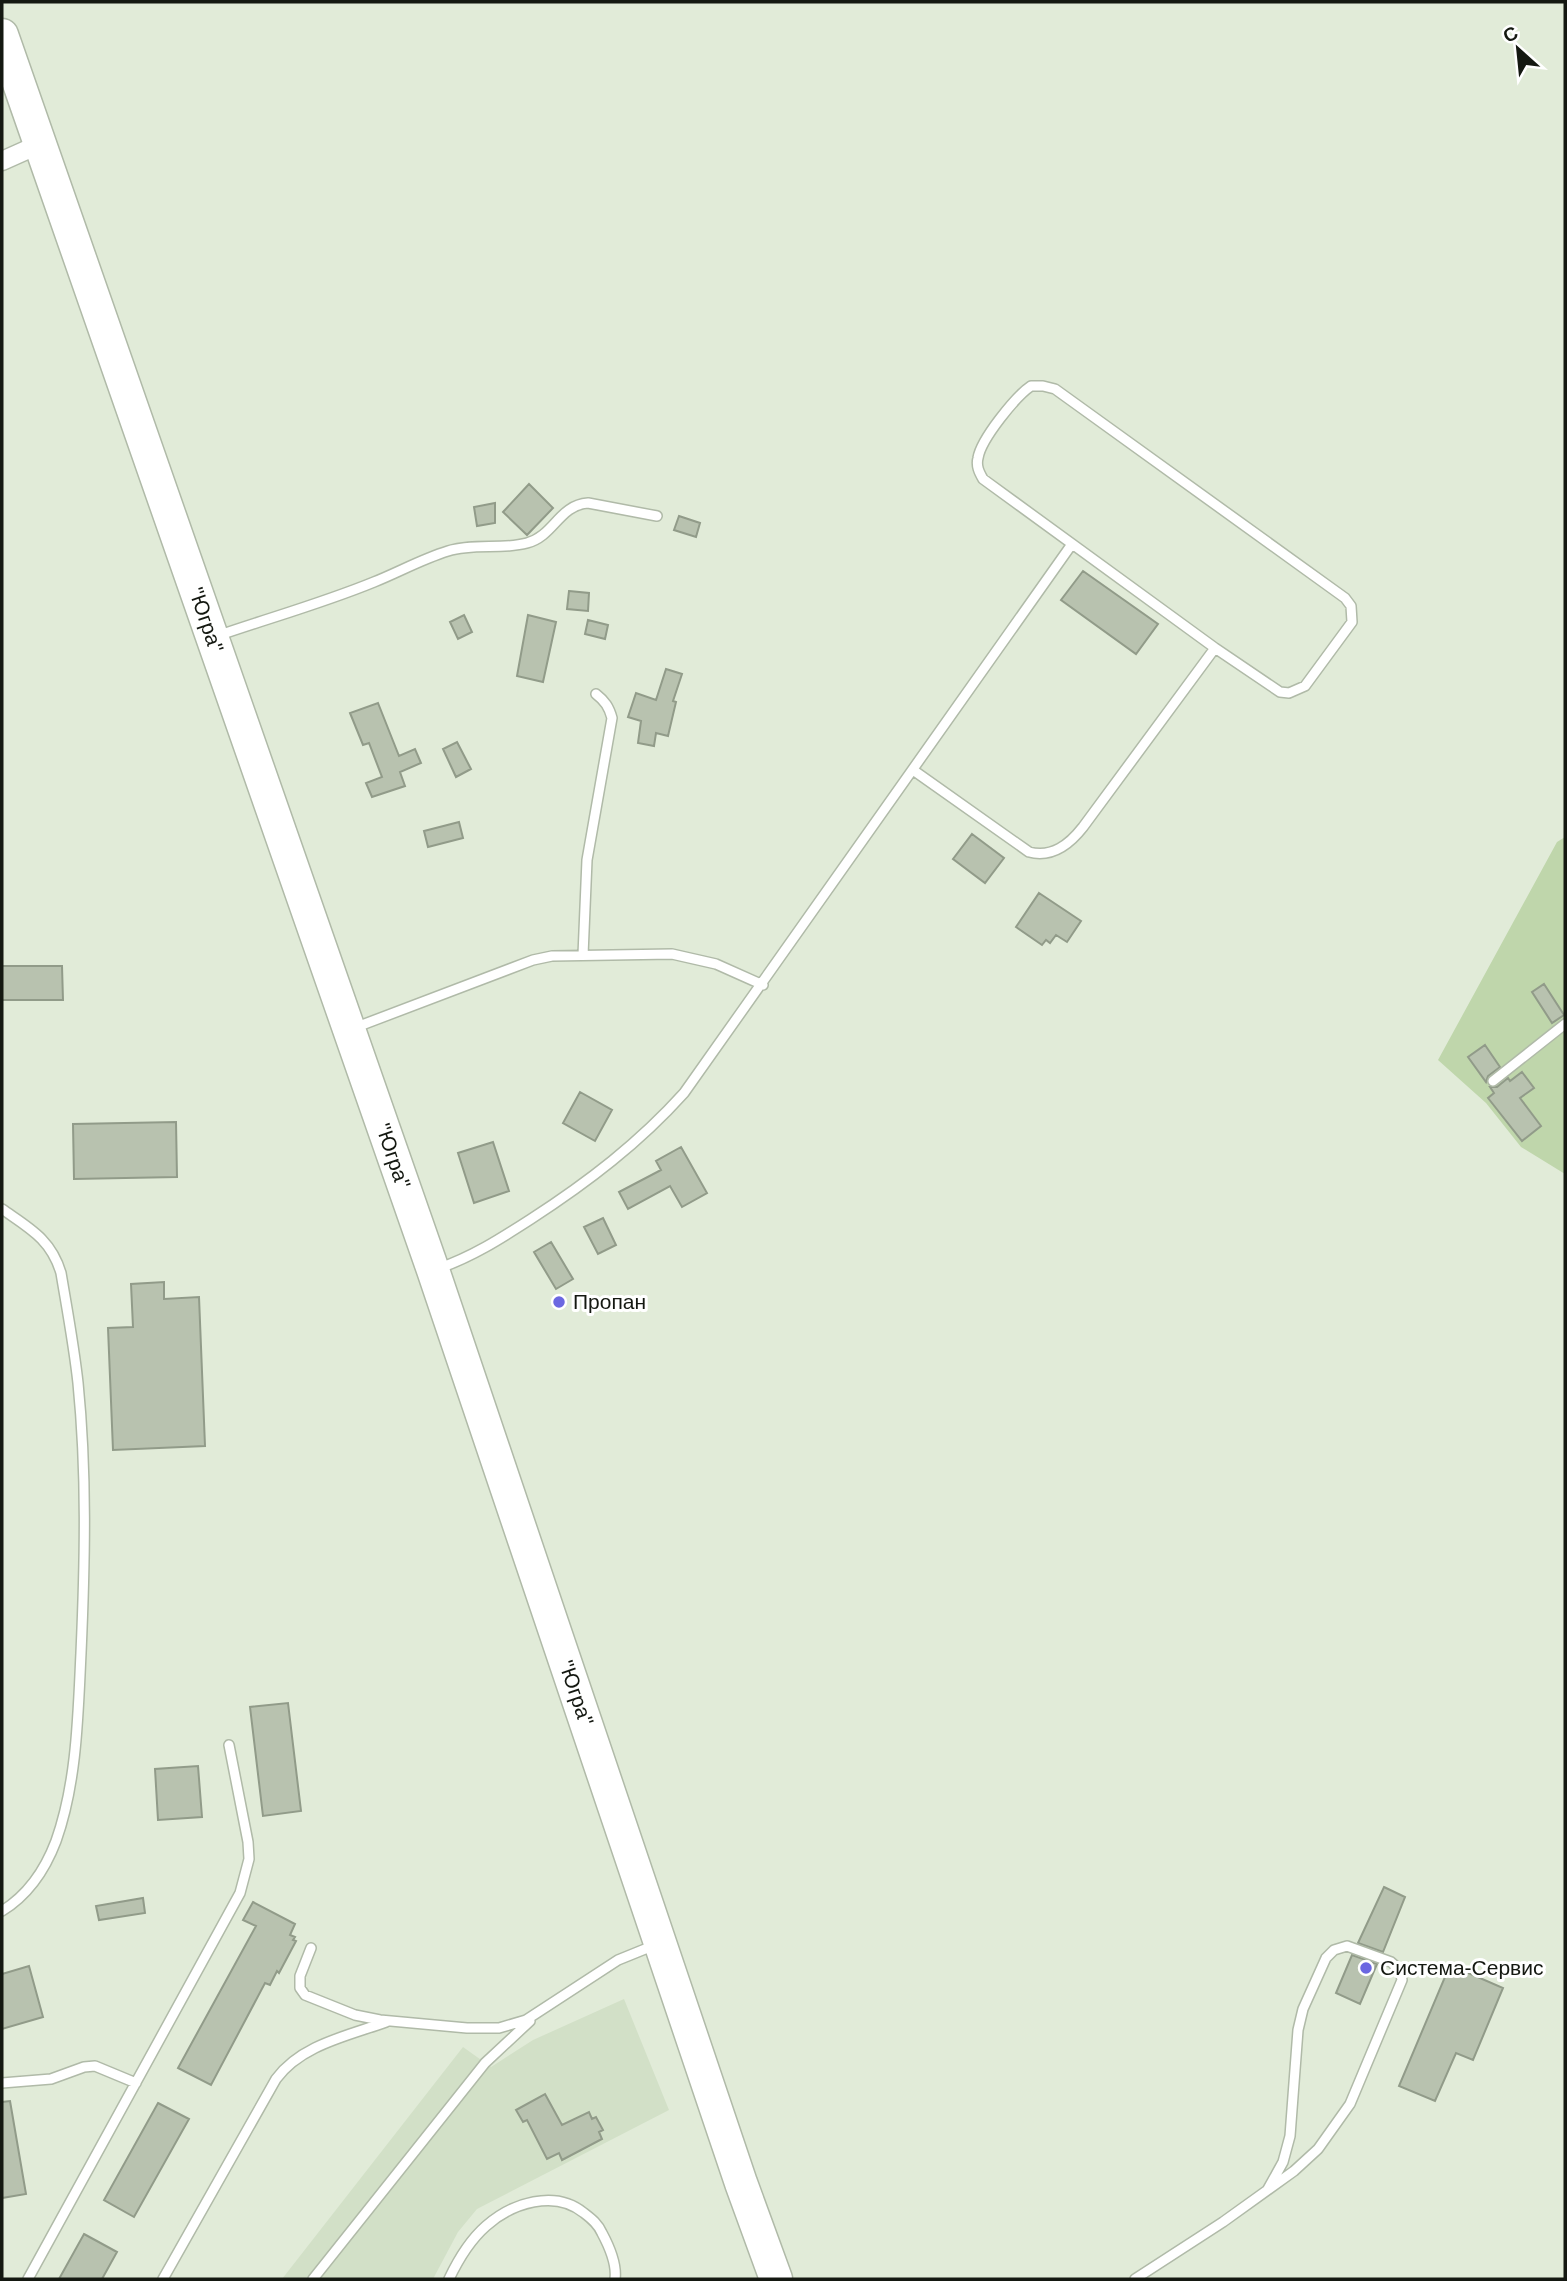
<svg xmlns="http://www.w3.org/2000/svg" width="1567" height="2281" viewBox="0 0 1567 2281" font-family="Arial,sans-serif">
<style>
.built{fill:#d2e0c7}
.green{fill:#bfd6ab}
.building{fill:#b8c2af;stroke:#919b89;stroke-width:2}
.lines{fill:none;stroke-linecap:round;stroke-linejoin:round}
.lane-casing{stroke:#b0baa8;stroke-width:12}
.street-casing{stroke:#b0baa8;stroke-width:21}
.highway-casing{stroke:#b0baa8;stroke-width:35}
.lane{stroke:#fff;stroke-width:9}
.street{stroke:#fff;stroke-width:18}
.highway{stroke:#fff;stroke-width:32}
.poi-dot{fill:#6b67e1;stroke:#fff;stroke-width:2.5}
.labels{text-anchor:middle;stroke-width:6;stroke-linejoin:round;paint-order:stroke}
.street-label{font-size:21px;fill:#141811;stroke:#fff}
.poi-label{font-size:21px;fill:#141811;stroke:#fff;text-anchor:start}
</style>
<rect width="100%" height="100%" fill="#e1ebd8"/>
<!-- built -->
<path class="built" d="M624,1999L669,2110L477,2209L458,2232L433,2279H282L463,2047L491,2067L533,2040Z"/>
<!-- green -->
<path class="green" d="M1565,837V1174L1521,1147L1486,1103L1438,1060L1557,842Z"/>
<!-- building -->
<path class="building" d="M529,484L553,508L527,535L503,512Z
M495,503V523L477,526L474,507Z
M679,516L700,523L696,537L674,530Z
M1083,571L1158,624L1136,654L1061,600Z
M569,591L589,593L588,611L567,609Z
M464,615L472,632L458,639L450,622Z
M528,615L556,622L543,682L517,676Z
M588,620L608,625L605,639L585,634Z
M666,669L682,674L673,701L676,702L668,736L656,733L654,746L638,743L641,721L628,717L636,693L656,700Z
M378,703L399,756L415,749L421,763L400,772L405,786L372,797L366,783L382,777L369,743L363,745L350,713Z
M457,742L471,769L456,777L443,749Z
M459,822L463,838L428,847L424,831Z
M972,834L1004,858L985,883L953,859Z
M1039,893L1081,921L1067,942L1056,935L1050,943L1046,940L1042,945L1016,927Z
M2,966H62L63,1000H2Z
M1544,984L1564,1015L1552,1023L1532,992Z
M1485,1045L1500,1067L1488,1076L1486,1082L1468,1057Z
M1522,1072L1534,1088L1520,1098L1541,1126L1522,1141L1488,1098L1494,1093L1490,1087H1497L1508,1078L1510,1081Z
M580,1092L612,1110L595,1141L563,1123Z
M176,1122L177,1177L74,1179L73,1124Z
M493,1142L509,1191L474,1203L458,1153Z
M681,1147L707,1193L682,1207L670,1186L628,1209L619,1192L661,1170L656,1161Z
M603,1218L616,1245L598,1254L584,1227Z
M551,1242L573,1279L556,1289L534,1252Z
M164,1282V1299L199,1297L205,1446L113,1450L108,1328L133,1327L131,1284Z
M288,1703L301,1811L263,1816L250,1707Z
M198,1766L202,1817L158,1820L155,1769Z
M1384,1887L1405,1897L1383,1952L1358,1943Z
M143,1898L145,1913L99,1920L96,1906Z
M253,1902L295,1924L290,1935L295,1937L293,1940L296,1941L279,1973L277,1971L270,1985L265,1983L211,2085L178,2068L256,1926L243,1920Z
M1352,1955L1377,1964L1360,2004L1336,1993Z
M1450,1965L1503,1988L1473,2060L1456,2053L1435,2101L1399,2086Z
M29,1966L43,2017L2,2029V1974Z
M545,2094L562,2125L589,2112L592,2119L596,2117L603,2130L599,2132L602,2139L562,2160L559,2153L547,2159L527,2120L523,2122L516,2110Z
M10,2101L26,2194L2,2198V2102Z
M158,2103L189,2119L134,2217L104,2200Z
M84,2234L117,2252L102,2279H59Z"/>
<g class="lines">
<defs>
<path id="lane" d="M1031,386H1043L1055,389L1345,598L1351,606L1352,622L1305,686L1289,693L1280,692L1215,648L983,479C979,472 976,466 978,458C981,439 1016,396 1031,386Z
M217,636C269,618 323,603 374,582C399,572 422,559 448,551C474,543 502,550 527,543C554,536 559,505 588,503L657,516
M913,770L1029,852C1052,858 1069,845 1083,827L1215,648
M583,955L587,860L612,718C609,707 605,701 596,694
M354,1028L533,960L552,956L672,954L716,964L763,985
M1493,1081L1565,1024
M2,1209C29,1228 51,1239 61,1273C67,1309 74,1346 78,1383C87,1473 85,1562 81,1653C78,1715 77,1782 56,1841C45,1870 28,1895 2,1911
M437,1269C472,1257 500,1239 531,1219C588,1182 639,1143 684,1093L1072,544
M311,1948L300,1976V1988L305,1995L355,2015L380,2020L467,2028H499L526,2020L618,1960L655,1945
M2,2083L51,2079L84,2067L95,2066L136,2083
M28,2279L240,1893L249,1859L248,1842L229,1745
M163,2279L276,2079C301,2045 347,2036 386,2022
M313,2279L485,2063L530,2021
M449,2279C458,2260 470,2240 486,2226C512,2203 555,2189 584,2213C592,2219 598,2224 602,2233C609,2246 617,2264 615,2279
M1135,2279L1223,2222L1294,2171L1318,2149L1350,2104L1402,1980L1400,1970L1391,1962L1347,1946L1334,1950L1326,1958L1303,2009L1298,2030L1290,2136L1283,2162L1268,2189"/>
<path id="street" d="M2,161L40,144"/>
<path id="highway" d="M2,35L433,1270L741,2183L776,2279"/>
</defs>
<!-- lane casing -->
<use href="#lane" class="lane-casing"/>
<!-- street casing -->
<use href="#street" class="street-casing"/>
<!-- highway casing -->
<use href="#highway" class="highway-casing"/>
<!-- lane -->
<use href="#lane" class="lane"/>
<!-- street -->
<use href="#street" class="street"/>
<!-- highway -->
<use href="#highway" class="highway"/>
</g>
<!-- markers -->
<g class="poi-dot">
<circle cx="559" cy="1302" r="7"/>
<circle cx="1366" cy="1968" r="7"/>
</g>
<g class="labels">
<!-- street labels -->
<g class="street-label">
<text transform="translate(206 620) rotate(71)" y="7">"Югра"</text>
<text transform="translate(393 1156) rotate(71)" y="7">"Югра"</text>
<text transform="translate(576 1693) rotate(71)" y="7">"Югра"</text>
</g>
<!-- poi labels -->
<g class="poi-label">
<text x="573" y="1309">Пропан</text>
<text x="1380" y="1975">Система-Сервис</text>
</g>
</g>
<!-- border -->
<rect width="1567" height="2281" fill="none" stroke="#141811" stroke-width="7"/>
<!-- north arrow -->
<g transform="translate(1518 49) rotate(333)" stroke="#ffffff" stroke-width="5" paint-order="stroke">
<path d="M0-5L12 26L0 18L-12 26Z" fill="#141811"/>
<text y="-10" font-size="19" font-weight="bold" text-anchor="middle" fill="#141811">С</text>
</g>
</svg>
